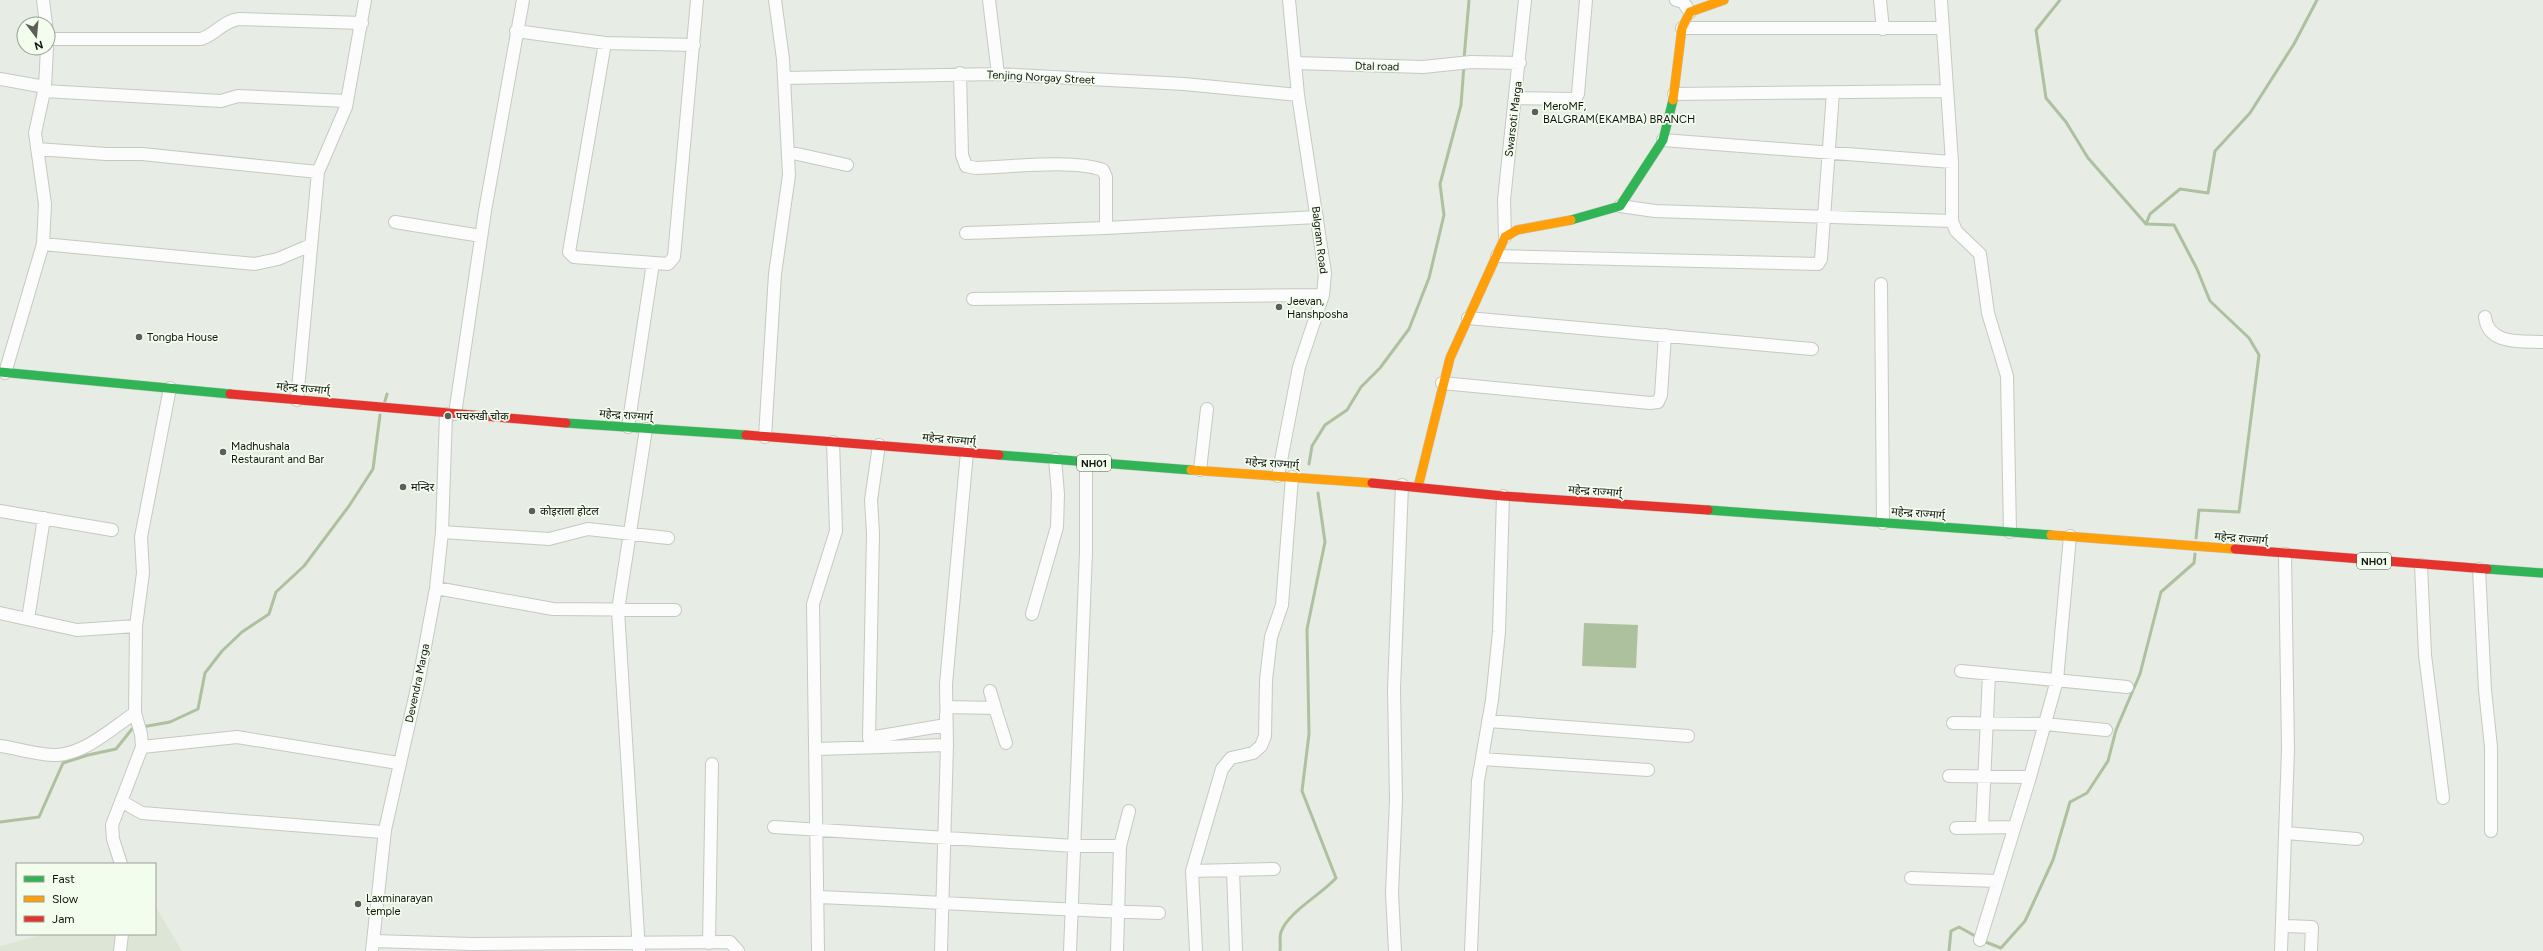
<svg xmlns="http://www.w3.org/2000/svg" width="2543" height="951" viewBox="0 0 2543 951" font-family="Figtree,'Noto Sans Devanagari',sans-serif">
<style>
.built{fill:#dde6d6}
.water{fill:#adc19f}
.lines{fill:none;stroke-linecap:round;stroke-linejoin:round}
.stream{stroke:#adc19f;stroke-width:3}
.street-casing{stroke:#c5c9c3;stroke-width:14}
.fast-casing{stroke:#c5c9c3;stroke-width:10}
.slow-casing{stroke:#c5c9c3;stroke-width:10}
.jam-casing{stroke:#c5c9c3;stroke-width:10}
.street{stroke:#fbfcfb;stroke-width:12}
.fast{stroke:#30b455;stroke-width:9}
.slow{stroke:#ff9f0a;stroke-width:9}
.jam{stroke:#e5322d;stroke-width:9}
.poi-dot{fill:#5b5f59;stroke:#f3fded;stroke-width:1.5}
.labels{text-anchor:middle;stroke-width:3.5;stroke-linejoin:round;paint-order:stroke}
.shield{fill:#f3fded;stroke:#545951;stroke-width:1}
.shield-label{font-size:10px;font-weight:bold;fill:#10130e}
.street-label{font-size:11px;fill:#10130e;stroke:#f3fded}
.poi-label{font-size:11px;fill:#10130e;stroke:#f3fded;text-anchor:start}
</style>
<rect width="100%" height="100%" fill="#e7ece4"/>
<!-- built -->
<path class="built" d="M155,906L182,951H0V946L45,934H155Z"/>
<!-- water -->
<path class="water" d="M1584,623L1638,625L1636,668L1582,666Z"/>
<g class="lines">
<!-- stream -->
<path class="stream" d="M2060,0L2036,30L2046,98L2066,122L2088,158L2146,224L2174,225L2197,269L2210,301L2249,338L2259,355L2239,512L2199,510L2196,538
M1464,59L1469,0
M2146,224L2150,214L2180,189L2208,193L2215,151L2250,113L2294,44L2317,0
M385,401L387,394
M1309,464L1312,446L1325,425L1347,410L1361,387L1380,368L1409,329L1429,278L1444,215L1440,184L1461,105L1464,65
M142,727L170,722L198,709L205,673L222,651L242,632L269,614L276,592L304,566L349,506L373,469L380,415
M0,822L39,817L63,763L88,755L116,749L132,729L136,728
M1983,941L2001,948L2025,921L2053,860L2070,802L2087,793L2108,761L2116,730L2140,674L2161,592L2194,563L2195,554
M1280,951C1281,945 1279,938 1281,932C1288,912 1322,894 1336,878L1302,791L1309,734L1307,629L1325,542L1318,493
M1949,951L1951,931L1959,927L1977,937"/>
<defs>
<path id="street" d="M43,0L46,24
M989,0L998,74
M1676,0L1683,2L1690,12
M1880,0L1883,29
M1941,0L1952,162V221L1956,231L1980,254L1988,313L2007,376L2010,532
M1682,28H1942
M516,31L605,43L694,45
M48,39H201C216,34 223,21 239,19L362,23
M605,43L569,252L574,257L668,264L674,257L697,0
M1295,63L1423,67L1471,62L1520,63
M960,73L962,155L966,166L976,168C1011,167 1072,159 1103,170L1106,177V228
M784,78L998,74L1184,84L1298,95
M0,79L45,87
M44,91L221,101L238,96L347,101
M1674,94L1947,91
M1516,98L1575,99L1578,94L1586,0
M1663,140L1952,162
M37,149L106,154H142L318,172
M788,152L847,165
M1620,206L1655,211L1952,221
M395,222L481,236
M966,233L1106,228L1317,217
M1505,237L1504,200L1525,0
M43,244L255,264L278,259L311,245
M1497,256L1818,264L1821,259L1833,92
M1881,284L1883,523
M973,299L1323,295
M2485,317C2488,345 2521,341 2543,342
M1468,318L1812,349
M5,373L43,244L45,204L35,133L45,87L47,48
M1442,383L1650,403L1658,402L1661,395L1665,335
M297,400L318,172L346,107L365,0
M455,414L485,211L523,0
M628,427L653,263
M765,437L775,274L789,175L783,59L775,0
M879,445L871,500L873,533L869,738L946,725V715
M1200,470L1207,409
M1278,476L1299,367L1323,295L1325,273L1298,95L1289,0
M0,511L112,530
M442,532L549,539L588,529L668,538
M2421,565L2425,655L2443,798
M2479,569L2485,690L2491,747V831
M436,588L553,609L675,610
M0,613L77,630L136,626
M1032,614L1057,527L1058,494L1055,459
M28,619L44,518
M1961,671L2127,687
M990,691L995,708
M948,707L995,708L1006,743
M1488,721L1688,736
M1953,723L2045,724L2106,730
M0,746C16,748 42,756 58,755C87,752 111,729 135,713
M142,747L237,737L398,763
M817,749L947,745
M1482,759L1648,770
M1949,776L2030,777
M121,801L142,813L382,832L385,830
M774,827L1074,846H1120
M1982,827L1989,674
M1956,828L2013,827
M2286,833L2357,839
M121,864L113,839L112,825L142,747L141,734L135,713L136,626L143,573L141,537L170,388
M1233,870L1236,951
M1192,871L1274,869
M1911,878L1997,881
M817,897C931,901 1045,910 1159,913
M2283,926L2312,927L2311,951
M1980,940L2030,777L2057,680L2070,536
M374,941L471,944L730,942L738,951
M709,943L712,764
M120,951L122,934
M372,951L385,830L419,679L436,588L442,532L446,414
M639,951L618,610L646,429
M818,951L813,604L836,531L833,442
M941,951L947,745L946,684L967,452
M1070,951L1086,552V463
M1117,951L1120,846L1129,811
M1196,951L1192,871L1222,769L1231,758L1253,753L1261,746L1265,736L1266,680L1271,637L1282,605L1292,477
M1395,951L1392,893L1396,800L1394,689L1402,485
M1471,951L1478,781L1492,700L1499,632L1503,496
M2281,951L2288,749L2285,554"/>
<path id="fast" d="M1571,220L1620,206L1663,140L1673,100
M0,372L230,394
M566,423L746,435
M999,455L1191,470
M1708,510L2051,535
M2487,569L2543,573"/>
<path id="slow" d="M1673,100L1682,28L1690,12L1724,0
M1191,470L1372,483
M1418,487L1450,358L1505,237L1517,230L1571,220
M2051,535L2235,549"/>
<path id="jam" d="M230,394L566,423
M746,435L999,455
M1372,483L1503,496L1708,510
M2235,549L2487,569"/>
</defs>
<!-- street casing -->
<use href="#street" class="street-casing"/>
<!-- fast casing -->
<use href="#fast" class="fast-casing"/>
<!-- slow casing -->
<use href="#slow" class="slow-casing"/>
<!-- jam casing -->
<use href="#jam" class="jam-casing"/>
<!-- street -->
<use href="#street" class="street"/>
<!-- fast -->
<use href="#fast" class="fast"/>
<!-- slow -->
<use href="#slow" class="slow"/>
<!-- jam -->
<use href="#jam" class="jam"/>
</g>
<!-- markers -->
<g class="poi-dot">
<circle cx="1535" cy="112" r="4"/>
<circle cx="1279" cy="307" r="4"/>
<circle cx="139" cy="337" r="4"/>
<circle cx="448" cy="416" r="4"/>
<circle cx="223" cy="452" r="4"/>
<circle cx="403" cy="487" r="4"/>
<circle cx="532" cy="511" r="4"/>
<circle cx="358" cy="904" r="4"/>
</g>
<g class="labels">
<!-- shield labels -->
<g class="shield">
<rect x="1077" y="455" width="34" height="16" rx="3"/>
<rect x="2357" y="553" width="34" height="16" rx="3"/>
</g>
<g class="shield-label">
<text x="1094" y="467">NH01</text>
<text x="2374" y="565">NH01</text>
</g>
<!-- street labels -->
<g class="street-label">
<text transform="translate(1377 66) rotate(1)" y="4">Dtal road</text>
<text transform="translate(1041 77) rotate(3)" y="4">Tenjing Norgay Street</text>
<text transform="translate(1513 119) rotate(-83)" y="4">Swarsoti Marga</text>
<text transform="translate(1320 240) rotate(83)" y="4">Balgram Road</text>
<text transform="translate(303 388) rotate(5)" y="4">महेन्द्र राज्मार्ग्</text>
<text transform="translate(626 415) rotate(4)" y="4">महेन्द्र राज्मार्ग्</text>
<text transform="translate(949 439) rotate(5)" y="4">महेन्द्र राज्मार्ग्</text>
<text transform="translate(1272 463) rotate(4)" y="4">महेन्द्र राज्मार्ग्</text>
<text transform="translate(1595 491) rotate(4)" y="4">महेन्द्र राज्मार्ग्</text>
<text transform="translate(1918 513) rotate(4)" y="4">महेन्द्र राज्मार्ग्</text>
<text transform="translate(2241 538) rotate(5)" y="4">महेन्द्र राज्मार्ग्</text>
<text transform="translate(417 683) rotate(-78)" y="4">Devendra Marga</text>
</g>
<!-- poi labels -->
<g class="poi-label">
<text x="1543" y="110">MeroMF,<tspan x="1543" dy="13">BALGRAM(EKAMBA) BRANCH</tspan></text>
<text x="1287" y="305">Jeevan,<tspan x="1287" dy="13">Hanshposha</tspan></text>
<text x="147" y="341">Tongba House</text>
<text x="456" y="420">पचरुखी चोक</text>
<text x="231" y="450">Madhushala<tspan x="231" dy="13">Restaurant and Bar</tspan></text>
<text x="411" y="491">मन्दिर</text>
<text x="540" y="515">कोइराला होटल</text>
<text x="366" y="902">Laxminarayan<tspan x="366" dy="13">temple</tspan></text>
</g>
</g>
<!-- legend -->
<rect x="16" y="863" width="140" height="72" fill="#f3fded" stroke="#989f94"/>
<rect x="24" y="876" width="20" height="6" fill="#30b455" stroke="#989f94"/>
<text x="52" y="883" font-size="12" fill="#10130e">Fast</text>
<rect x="24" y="896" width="20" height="6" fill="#ff9f0a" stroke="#989f94"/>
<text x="52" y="903" font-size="12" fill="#10130e">Slow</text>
<rect x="24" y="916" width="20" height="6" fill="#e5322d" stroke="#989f94"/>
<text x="52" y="923" font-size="12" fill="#10130e">Jam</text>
<!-- north arrow -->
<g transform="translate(36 36) rotate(164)"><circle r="19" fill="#f3fded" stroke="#989f94"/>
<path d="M0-3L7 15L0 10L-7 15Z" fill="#5b5f59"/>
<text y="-6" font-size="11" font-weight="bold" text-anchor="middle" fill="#10130e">N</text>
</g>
</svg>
